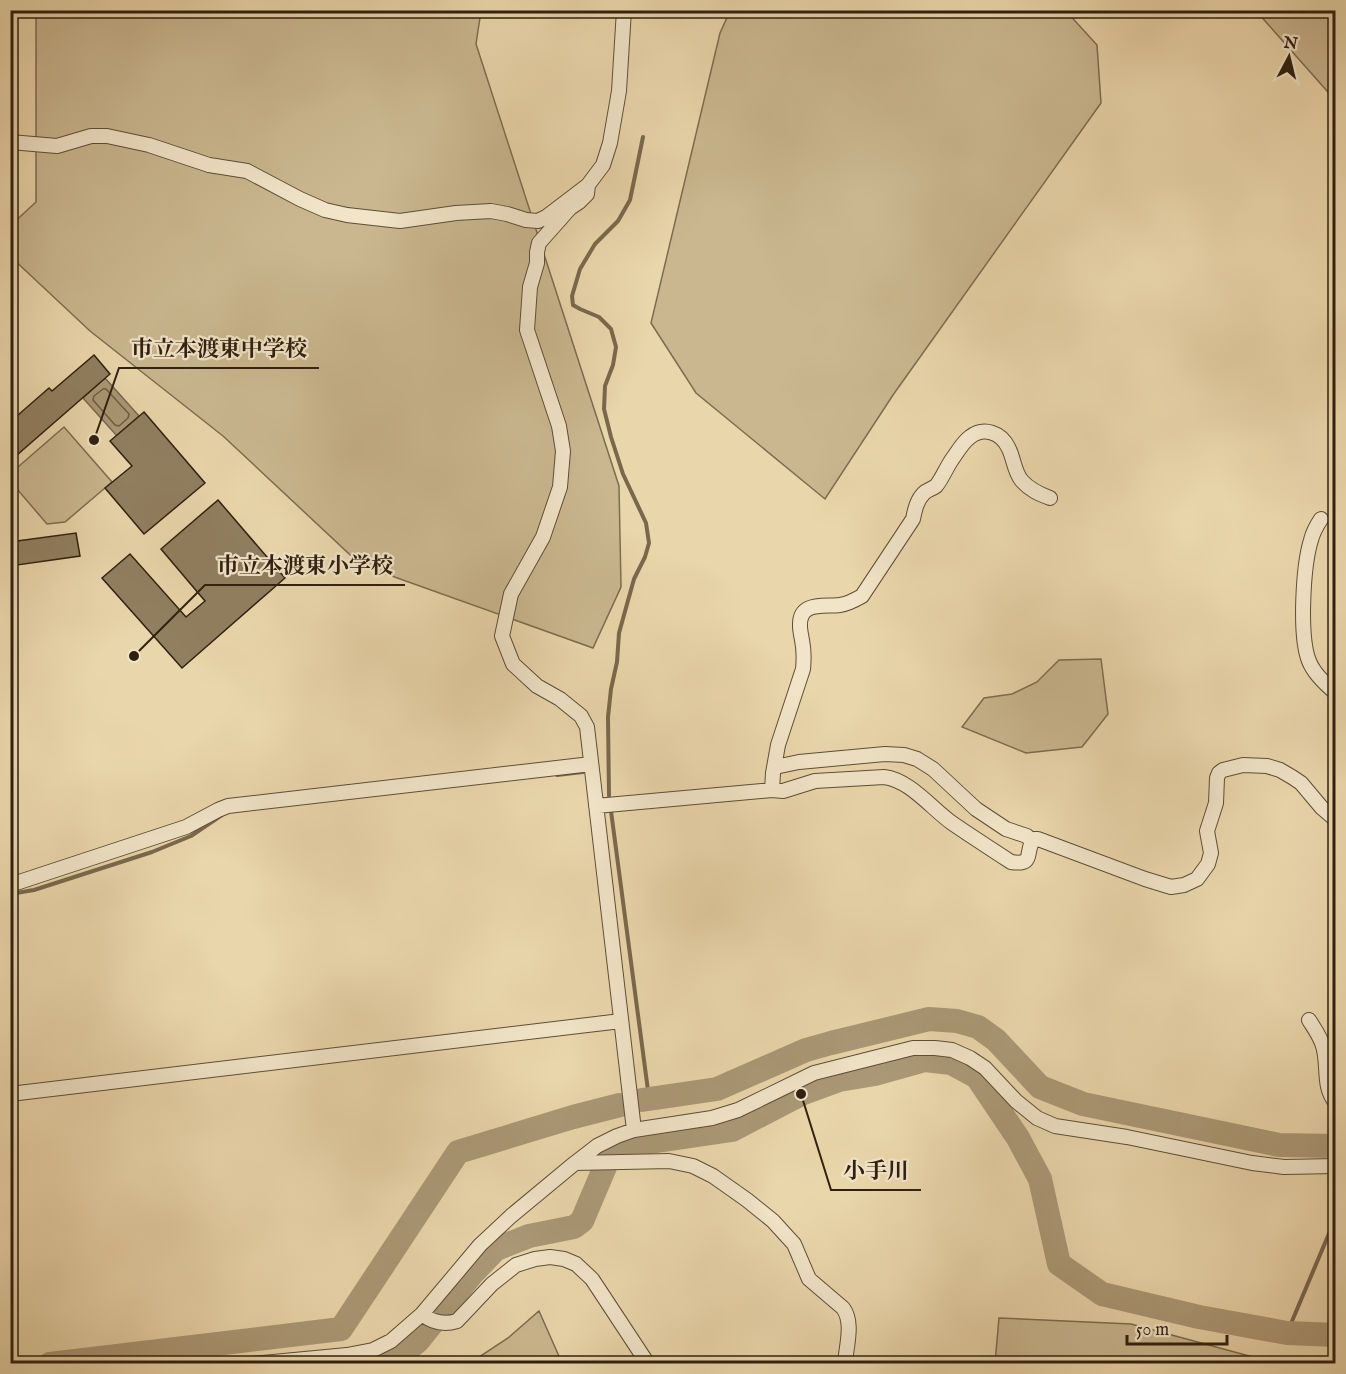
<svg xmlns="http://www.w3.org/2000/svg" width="1346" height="1374" viewBox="0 0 1346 1374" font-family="'IM FELL English','Noto Serif JP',serif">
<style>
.green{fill:#cab790;stroke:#7d6c50;stroke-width:1.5}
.water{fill:#ab9876;stroke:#7a684d;stroke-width:1.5}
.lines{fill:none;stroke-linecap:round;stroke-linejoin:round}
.shore{stroke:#6e5c42;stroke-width:1.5}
.stream{stroke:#7a684d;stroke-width:4}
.river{stroke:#ab9876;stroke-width:24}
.building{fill:#917f60;stroke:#30200f;stroke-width:1.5}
.street-casing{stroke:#5e4e36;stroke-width:16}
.street{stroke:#f1e4c8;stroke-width:14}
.leader{fill:none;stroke:#30200f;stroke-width:2}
.callout-dot{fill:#30200f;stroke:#f1e4c8;stroke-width:2}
.callout-label{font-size:22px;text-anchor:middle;font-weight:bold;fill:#30200f;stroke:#f1e4c8;stroke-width:4.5;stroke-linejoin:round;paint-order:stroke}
</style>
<rect width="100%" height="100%" fill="#ead6ab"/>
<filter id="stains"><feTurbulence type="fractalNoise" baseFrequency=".00333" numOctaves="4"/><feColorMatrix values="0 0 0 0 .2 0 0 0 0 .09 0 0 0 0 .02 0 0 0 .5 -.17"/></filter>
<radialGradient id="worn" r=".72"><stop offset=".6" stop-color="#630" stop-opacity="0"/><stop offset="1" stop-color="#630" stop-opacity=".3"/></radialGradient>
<!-- green -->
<path class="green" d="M36,11H481L476,44L619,486L621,587L593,648L361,565L223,436L90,331L11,257L10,226L36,202Z
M730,11H1066L1097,45L1101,103L893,395L825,499L696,393L651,323L720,33Z
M1258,11H1335V100L1258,13Z
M64,427L112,482L65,522L47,524L11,482V473Z
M1101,659L1108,714L1082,747L1026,753L962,727L984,698L1012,694L1037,682L1059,660Z
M539,1311L562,1363H470L508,1338Z
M999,1318L1131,1324L1253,1357L1270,1363H995Z"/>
<!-- water -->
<path class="water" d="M105,378L139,416L117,436L83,398Z"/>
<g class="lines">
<!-- shore -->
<path class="shore" d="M103,389H106L129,414L128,418L119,426L115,425L93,400L94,396Z"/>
<!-- stream -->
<path class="stream" d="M557,775L583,772
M609,796L608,717L611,689L617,662L619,633L634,579L645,557L649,543L646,523L623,474L611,437L604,409L605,386L613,365L616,347L611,329L599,317L580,309L573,305L572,296L580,269L595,244L618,221L630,200L643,137
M611,811L649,1098
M10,894L34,890L152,852L191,836L222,815
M1287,1333L1336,1217"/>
<!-- river -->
<path class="river" d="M642,1100L717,1089L806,1050L831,1043L929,1019L957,1021L978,1027L996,1040L1040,1087L1083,1104L1279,1145L1336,1146
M50,1364L341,1329L458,1152L573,1117L620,1105
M389,1364L418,1341L472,1274L496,1249L529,1236L574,1227L582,1221L610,1155L623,1146L732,1130L801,1094L839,1080L875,1074L925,1060L951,1063L977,1077L1018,1138L1040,1179L1059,1264L1102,1294L1199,1317L1287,1333L1336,1335"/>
</g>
<!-- building -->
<path class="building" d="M94,355L110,374L10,461V422L49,388L52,391Z
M144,412L205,483L144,534L105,488L132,466L110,441Z
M218,500L285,578L182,668L102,578L130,554L186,617L205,601L161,549Z
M76,533L80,556L10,566V542Z"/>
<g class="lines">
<defs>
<path id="street" d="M10,142L57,146L91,136H107L149,145L209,165L247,171L300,199L325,210L347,215L400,221L456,213L491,211L507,214L526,220L538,221L546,217L588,185L603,165L610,143L619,91L624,10
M588,185L587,194L579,202L570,208L539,243L537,252V263L530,287L527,330L559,426L563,451L560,487L543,537L511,594L502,636L513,664L537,686L560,699L581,716L587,727L634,1130
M1321,519C1317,525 1313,532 1311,540C1303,566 1299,636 1309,661C1314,674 1325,684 1336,693
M775,767L799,762L885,754L904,755L917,759L933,769L976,809L1006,829L1027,836L1031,841
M772,790L773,773L778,745L803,669C804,659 804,650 802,640C801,635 800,630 800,626C799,601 823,607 840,605C848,604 855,600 862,596L913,519C915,509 917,500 924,493C927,490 932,489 936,486C942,479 947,466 953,458C958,451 963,442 970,437C984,426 1001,433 1008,447C1014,458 1014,472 1022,481C1030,490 1039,494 1050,498
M596,806L772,790L783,791L815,781L884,777C910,780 931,808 952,823C971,836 991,849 1011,862C1036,866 1024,851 1034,839H1038L1145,879L1171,887L1184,885L1197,879L1208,864L1211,853L1207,831L1216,803L1217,778L1219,773L1223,770L1243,765L1267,766L1280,770L1292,777L1301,783L1322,808L1336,820
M10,885L186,827L218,810L228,806L591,764
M1309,1020C1314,1028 1320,1036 1323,1046C1329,1065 1322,1087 1336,1103
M10,1094L621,1021
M575,1163L669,1161L693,1166L713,1176L747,1200L773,1221L794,1244L809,1279L843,1308C854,1323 846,1346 845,1364
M422,1314C433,1323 444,1325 457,1321L492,1284L516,1265L535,1259L550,1257L564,1259L576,1264L592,1279L648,1364
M251,1364L347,1355L373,1350L391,1341L422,1314L480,1245L511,1216L575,1163L597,1146L617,1136L634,1130L712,1118L738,1110L814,1073L913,1048H935L952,1050L970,1058L985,1068L1016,1101L1037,1118L1055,1126L1127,1137L1252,1163L1284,1167L1336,1166"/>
</defs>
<!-- street casing -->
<use href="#street" class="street-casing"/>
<!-- street -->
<use href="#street" class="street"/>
</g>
<!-- callouts -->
<path class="leader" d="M94 440L119 368H319M134 656L205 585H405M801 1094L831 1190H921"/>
<g class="callout-dot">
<circle cx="94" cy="440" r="6"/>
<circle cx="134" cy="656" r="6"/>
<circle cx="801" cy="1094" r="6"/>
</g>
<g class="callout-label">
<text x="219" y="356">市立本渡東中学校</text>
<text x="305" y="573">市立本渡東小学校</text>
<text x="876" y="1178">小手川</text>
</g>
<!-- margin -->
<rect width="1346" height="1374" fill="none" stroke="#ead6ab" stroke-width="36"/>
<rect x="12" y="12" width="1322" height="1350" fill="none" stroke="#30200f" stroke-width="3"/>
<rect x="18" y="18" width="1310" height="1338" fill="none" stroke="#30200f" stroke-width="1.5"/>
<!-- north arrow -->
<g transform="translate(1289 57) rotate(7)" stroke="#f1e4c8" stroke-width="4.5" paint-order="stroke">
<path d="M0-4.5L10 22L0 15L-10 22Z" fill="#30200f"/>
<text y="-9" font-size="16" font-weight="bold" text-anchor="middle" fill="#30200f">N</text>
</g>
<!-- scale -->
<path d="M1127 1335v9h100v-9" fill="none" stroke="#30200f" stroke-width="3"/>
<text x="1136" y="1335" font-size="18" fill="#30200f" stroke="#f1e4c8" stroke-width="4.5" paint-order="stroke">50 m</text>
<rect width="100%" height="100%" filter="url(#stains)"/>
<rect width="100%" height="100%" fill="url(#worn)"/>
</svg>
